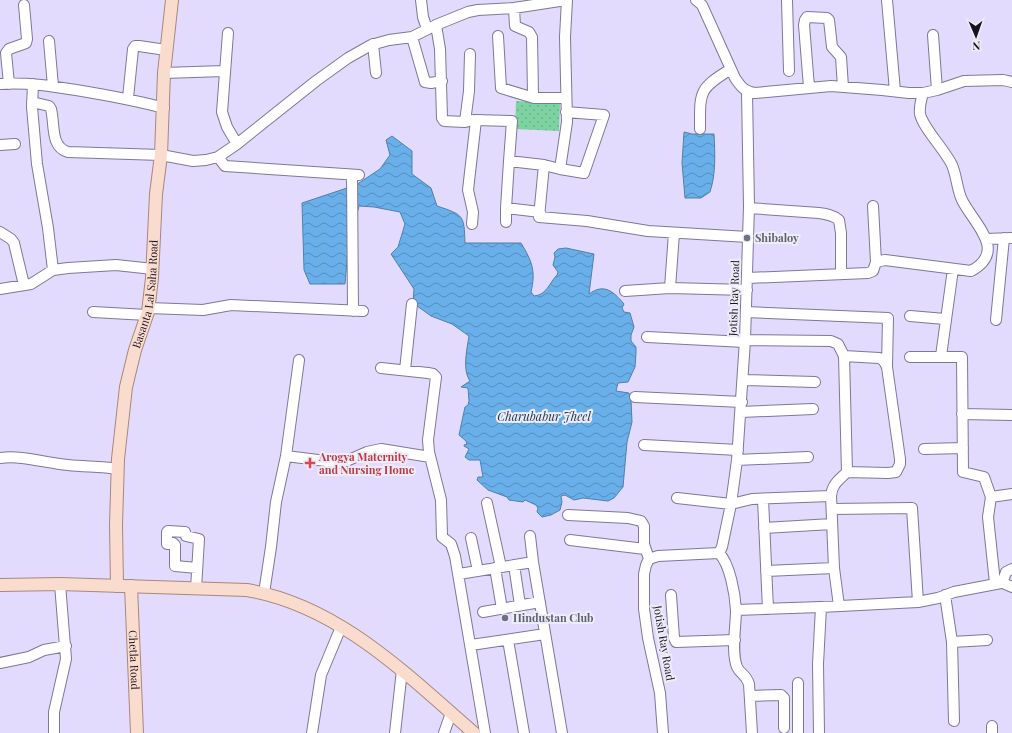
<svg xmlns="http://www.w3.org/2000/svg" width="1012" height="733" viewBox="0 0 1012 733" font-family="'Playfair Display',serif">
<style>
.park{fill:url(#park-dots)}
.water{fill:url(#water-waves);stroke:#5080ad}
.lines{fill:none;stroke-linecap:round;stroke-linejoin:round}
.minor-casing{stroke:#7f7796;stroke-width:12}
.major-casing{stroke:#a8877c;stroke-width:14}
.minor{stroke:#fff;stroke-width:10}
.major{stroke:#fadcce;stroke-width:12}
.worship-dot{fill:#6b7280;stroke:#efecf9;stroke-width:1.5}
.health-dot{fill:#e0444e;stroke:#efecf9;stroke-width:1.5}
.labels{text-anchor:middle;stroke-width:4;stroke-linejoin:round;paint-order:stroke}
.worship-label{font-size:11px;font-weight:bold;fill:#5b616d;stroke:#efecf9;text-anchor:start}
.street-label{font-size:11px;fill:#16131e;stroke:#efecf9}
.health-label{font-size:11px;font-weight:bold;fill:#be3a42;stroke:#efecf9;text-anchor:start}
.water-label{font-size:12px;font-style:italic;fill:#16344d;stroke:#efecf9}
</style>
<defs>
<pattern id="park-dots" width="8" height="8" patternUnits="userSpaceOnUse"><rect width="8" height="8" fill="#7cd2a0"/><path d="M2 2h.1M6 6h.1" fill="none" stroke="#6ab389" stroke-width="1.8" stroke-linecap="round"/></pattern>
<pattern id="water-waves" width="16" height="10" patternUnits="userSpaceOnUse"><rect width="16" height="10" fill="#69afea"/><path d="M0 5q4-4 8 0t8 0" fill="none" stroke="#558dbd"/></pattern>
</defs>
<rect width="100%" height="100%" fill="#e3dbfd"/>
<!-- park -->
<path class="park" d="M516,101L560,103L559,131L515,129Z"/>
<!-- water -->
<path class="water" d="M684,132L692,134H714C715,153 716,174 710,192L701,198H685L682,163Z
M392,136L412,151V174L431,188L437,206C464,215 464,215 465,243H521C532,261 536,271 531,292L534,296C547,295 549,283 557,275L558,272L553,265L555,257L554,253L558,249L566,248L594,254L589,294C604,283 613,291 624,304L622,308L624,312L630,313L634,327L631,335V341L636,347V353L635,367L628,382L618,383L616,391L629,393L631,400L632,422L627,442L623,487L614,498L608,501L583,498L574,500L565,495L561,496L562,502L560,510L551,515L542,517L537,512L538,508L536,505L525,500L523,502L509,500L507,497L488,490L477,480L478,477H483L480,460H469L465,457L469,449L464,446V445L467,444L466,441L459,435L465,407L468,405L469,401L468,388L461,387L470,381C462,370 467,349 469,336L452,324L431,316L413,303L414,289L391,254L398,247L405,224L400,212L374,207L359,206L348,249L345,284H310L304,270L302,203L356,185L380,169L390,155L386,140Z"/>
<g class="lines">
<defs>
<path id="minor" d="M421,0L423,17L427,29
M696,0L702,5L735,78C741,87 744,91 755,93L831,86L882,90L909,93H923L937,90L964,81L1003,80L1012,82
M787,0L789,71
M887,0L895,91
M514,8L515,26L529,32L532,37L533,95L534,98H566
M436,25L440,49L442,118L444,121L465,122
M228,33L222,112L227,127L237,144
M933,35L937,90
M498,36L501,88L534,98
M412,37L425,82L431,83L442,81
M49,41L53,86
M373,44L376,73
M470,54L469,91L465,122L472,120
M164,73L224,71
M0,84C26,82 51,86 76,90C106,95 135,100 164,108
M9,84L6,53L9,49L26,43L27,39L24,5
M33,84L32,107L37,164L48,228L53,270
M809,87L804,25L805,20L807,17L827,18L829,20L832,47L841,57L843,87
M747,92L749,206L745,340L737,460L731,504L752,499L831,496L834,568L839,606
M128,98L133,49L135,46H139L166,50
M32,102L49,106L51,109C55,124 50,147 68,152L161,155L193,161L206,160L218,157L237,144L316,81L348,58L371,45L389,40L412,37L436,25L468,12L478,10L514,8L566,0
M700,129C700,92 698,89 731,69
M0,145L15,144
M218,157L225,166L359,175
M509,161L506,208L540,212
M544,165L539,217L587,221L648,231L748,237
M560,169L584,173L604,115L566,112
M352,175L353,311
M873,206L876,262
M749,208L819,213C826,214 833,215 839,220L841,233V274
M506,222V208
M472,224L473,212L468,190L476,120L512,121L509,161L544,165L560,169L567,122L565,37L567,0
M0,232L11,239L14,243L24,285
M986,239L1012,238
M747,278L868,273L873,271L876,262L885,260L971,271C1008,251 974,224 962,200C957,190 957,177 952,165C945,150 923,128 920,114C919,107 921,100 923,93
M670,288L674,233
M0,289L31,284L53,270L68,268L116,265L153,269
M625,291L670,288L747,290
M149,308L203,310L231,305L363,311
M93,312L147,315
M746,312L888,318L887,366
M910,316L945,319
M996,320L1004,238
M647,337L745,342
M745,340L831,341L838,344L844,356L847,472C839,480 832,484 831,496
M844,356L879,358C884,359 885,363 887,367L900,459V464L896,472L888,473L847,472
M941,356L953,269
M910,357H962L963,472L984,477L991,497L988,517L995,583
M381,368L428,373L433,374L436,377L428,440L429,452L441,500L442,537L451,544L455,556L485,733
M405,370L412,304
M743,380L815,382
M635,397L742,402
M741,412L813,409
M962,414L1012,415
M644,445L738,450
M924,449L963,448
M286,456L342,463L367,452L381,449L430,457
M0,458C23,455 45,463 68,465C85,467 101,466 118,469
M737,460L808,457
M991,497L1012,494
M763,499L768,609
M487,503L501,567
M832,509L912,508L918,602
M568,515L628,518L641,521L644,526V544L649,559
M764,528L832,524
M530,536L533,562L562,733
M471,538L478,571
M570,540L645,549
M719,553C730,564 735,594 736,610L821,607L918,602L938,598L954,592L1001,583L1003,581L1006,572L1012,569
M514,565L520,605
M495,568L502,609
M766,571L834,568
M459,574L533,562
M1003,581L1005,584L1012,587
M196,589L199,539L186,536L185,532L168,531L167,532V544L173,543L175,545V566L197,568
M264,593L271,547L276,502L286,456L299,360
M671,595L674,638L676,642L735,640
M945,595L952,642L954,721
M736,610C736,626 731,652 737,667C740,674 746,674 749,684L752,733
M483,612L540,602
M508,640L524,733
M952,642L987,640
M471,645L545,634
M0,663L29,657L44,650L66,646
M798,683V733
M750,696L781,695L784,698V728
M992,726V733
M54,733V712L66,659L60,584
M312,733L321,675L341,627
M395,733L402,670
M444,733L451,713
M663,733L660,693L648,638L644,609V574L646,565L649,559L658,556L719,553L722,547L731,504L677,498
M819,733L818,664L821,607"/>
<g id="major">
<path d="M0,585L60,584L247,590C338,605 407,675 474,733"/>
<path id="s1" d="M117,586L116,525L118,459L126,387L135,350L148,312L152,278L156,194L161,155L164,73L172,0"/>
<path id="s2" d="M131,586L137,733"/>
</g>
</defs>
<!-- minor casing -->
<use href="#minor" class="minor-casing"/>
<!-- major casing -->
<use href="#major" class="major-casing"/>
<!-- minor -->
<use href="#minor" class="minor"/>
<!-- major -->
<use href="#major" class="major"/>
</g>
<!-- markers -->
<g class="worship-dot">
<circle cx="747" cy="238" r="4"/>
<circle cx="505" cy="618" r="4"/>
</g>
<path class="health-dot" d="M308 457h4v4h4v4h-4v4h-4v-4h-4v-4h4z"/>
<g class="labels">
<!-- worship labels -->
<g class="worship-label">
<text x="755" y="242">Shibaloy</text>
<text x="513" y="622">Hindustan Club</text>
</g>
<!-- street labels -->
<g class="street-label">
<text dy="4" stroke="none"><textPath href="#s1" startOffset="295">Basanta Lal Saha Road</textPath></text>
<text transform="translate(734 298) rotate(-88)" y="4">Jotish Ray Road</text>
<text transform="translate(664 643) rotate(80)" y="4">Jotish Ray Road</text>
<text dy="4" stroke="none"><textPath href="#s2" startOffset="74">Chetla Road</textPath></text>
</g>
<!-- health labels -->
<g class="health-label">
<text x="319" y="461">Arogya Maternity<tspan x="319" dy="13">and Nursing Home</tspan></text>
</g>
<!-- water labels -->
<g class="water-label">
<text x="544" y="421">Charubabur Jheel</text>
</g>
</g>
<!-- north arrow -->
<g transform="translate(976 36) rotate(178)" stroke="#efecf9" stroke-width="3" paint-order="stroke">
<path d="M0-3L7 15L0 10L-7 15Z" fill="#16131e"/>
<text y="-6" font-size="11" font-weight="bold" text-anchor="middle" fill="#16131e">N</text>
</g>
</svg>
